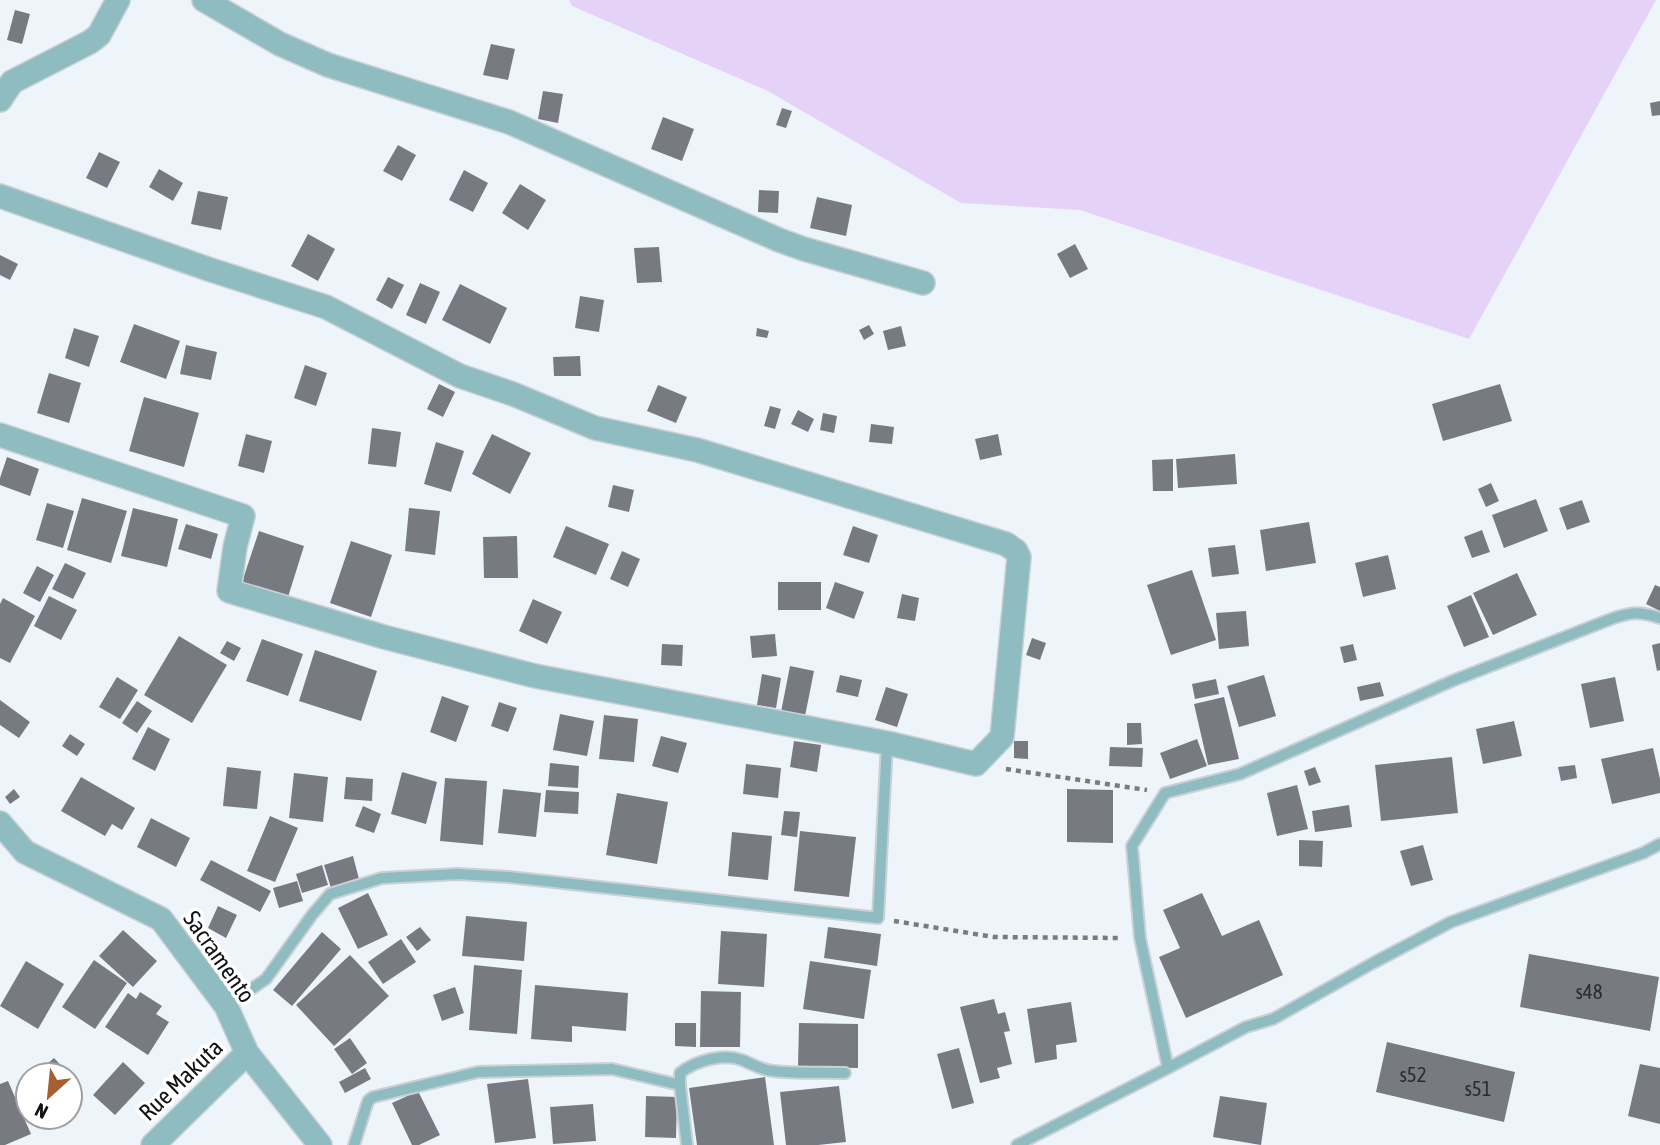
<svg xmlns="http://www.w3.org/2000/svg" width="1660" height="1145" viewBox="0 0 1660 1145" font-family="'Asap Condensed',sans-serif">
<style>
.green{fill:#e5d2f7}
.building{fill:#787a82}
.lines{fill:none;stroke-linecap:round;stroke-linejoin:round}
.lane-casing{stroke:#cad1d5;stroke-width:14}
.street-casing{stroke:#cad1d5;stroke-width:26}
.path{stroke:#777c7f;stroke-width:4.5;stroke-dasharray:5 5;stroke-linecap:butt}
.lane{stroke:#8fbcc0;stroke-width:10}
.street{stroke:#8fbcc0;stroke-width:23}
.labels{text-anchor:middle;stroke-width:7;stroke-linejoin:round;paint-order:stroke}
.number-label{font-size:21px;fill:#2a2c30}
.street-label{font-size:24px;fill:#101214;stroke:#fff}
</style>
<rect width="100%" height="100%" fill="#edf5fa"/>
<!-- green -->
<path class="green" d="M569,0H1656L1469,339L1080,210L961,203L766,90L572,6Z"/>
<!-- building -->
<path class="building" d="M15,10L30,14L22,44L7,40Z
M491,44L515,49L508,80L483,75Z
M543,91L563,94L558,123L538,119Z
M1660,101V115L1652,116L1650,103Z
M782,108L792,111L786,128L776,125Z
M663,117L694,129L682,161L651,149Z
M398,145L416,155L402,181L383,171Z
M99,152L120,162L107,188L86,178Z
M159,169L183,183L173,201L149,187Z
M464,170L488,183L473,212L449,200Z
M520,184L546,200L528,230L502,213Z
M759,190L779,191L778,213L758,212Z
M198,191L228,197L221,230L191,224Z
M817,197L852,205L846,236L810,228Z
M308,234L335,249L318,281L291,266Z
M1075,244L1088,269L1070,278L1057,254Z
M659,247L662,282L637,283L634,248Z
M0,255L18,264L10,280L0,275Z
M388,277L404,285L392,309L376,300Z
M420,283L440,292L426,324L406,315Z
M460,284L507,308L490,344L442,320Z
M580,296L604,300L599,332L575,328Z
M134,324L180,341L166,379L120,362Z
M869,325L874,334L864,340L859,330Z
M901,326L906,346L888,350L883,331Z
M74,328L99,336L89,367L65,358Z
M757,328L769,331L767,338L756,336Z
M186,345L217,352L211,380L180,374Z
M580,356L581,376H554L553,357Z
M305,365L327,373L316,406L294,398Z
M49,373L81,383L69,423L37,413Z
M439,384L455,392L443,417L427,409Z
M1500,384L1512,421L1443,441L1432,404Z
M658,385L687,397L676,423L647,411Z
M144,397L199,413L184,467L129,451Z
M770,406L781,409L775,429L764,426Z
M798,410L814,419L808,432L791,424Z
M823,413L837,416L834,433L820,430Z
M871,424L894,427L892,444L869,442Z
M372,428L401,432L396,467L368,464Z
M246,434L272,441L264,473L238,466Z
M492,434L531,453L510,494L472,474Z
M998,434L1002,455L980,460L975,439Z
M436,442L464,451L451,492L424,484Z
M1235,454L1237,484L1178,488L1176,459Z
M7,457L39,469L30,496L0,485V478Z
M1173,459V491H1153L1152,460Z
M1491,483L1499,501L1486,507L1478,489Z
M613,485L634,490L629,512L608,507Z
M82,498L127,511L111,563L67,550Z
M1536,499L1548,531L1504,548L1492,515Z
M1582,500L1590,522L1567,530L1559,508Z
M47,503L74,511L63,548L36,540Z
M133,508L178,519L167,567L121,556Z
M409,508L440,511L435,555L405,551Z
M1309,522L1316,563L1266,571L1260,530Z
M186,524L218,534L211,559L178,549Z
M566,526L609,544L596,575L553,557Z
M853,526L878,535L869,563L843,555Z
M1482,530L1490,552L1472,558L1464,537Z
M259,531L304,546L288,597L242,582Z
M517,536L518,578H484L483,537Z
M351,541L392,555L371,617L330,603Z
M1235,545L1239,574L1212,577L1208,548Z
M622,551L640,559L628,587L610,579Z
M1388,555L1396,589L1363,597L1355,563Z
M65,563L86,573L73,599L52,589Z
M37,566L54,575L40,602L23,593Z
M1192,570L1216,640L1171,655L1147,585Z
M1517,573L1537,615L1493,635L1473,593Z
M778,582H821V610H778Z
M835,582L864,592L854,619L826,608Z
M1655,585L1660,587V611L1646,604Z
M902,594L919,598L915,621L897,618Z
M1471,595L1489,637L1464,647L1447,606Z
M49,596L77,610L61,640L34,626Z
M3,598L35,616L10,663L0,658V604Z
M533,599L562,612L547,644L519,631Z
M1246,611L1249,646L1219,649L1216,613Z
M775,634L777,656L752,658L750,636Z
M179,636L227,665L192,723L144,695Z
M1032,638L1046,643L1040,660L1026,655Z
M262,639L303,654L288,696L246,681Z
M227,641L241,648L234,661L220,653Z
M1660,643V670L1657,671L1652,645Z
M662,644L683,645L682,666L661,665Z
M1353,644L1357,660L1344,663L1340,647Z
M315,650L377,671L361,721L299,701Z
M790,666L814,671L805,716L781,712Z
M762,674L781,678L776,708L757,705Z
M840,675L862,680L858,697L836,692Z
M1264,675L1276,716L1239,727L1227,686Z
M117,677L138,690L120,719L99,707Z
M1615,677L1624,721L1590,728L1581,684Z
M1216,679L1219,694L1195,699L1192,684Z
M1380,682L1384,696L1360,701L1357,687Z
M886,687L908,694L897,727L875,720Z
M442,696L469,706L456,742L430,732Z
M1224,697L1239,759L1208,765L1194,704Z
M0,700L30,722L19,738L0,725Z
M137,701L152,711L137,733L122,723Z
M499,702L517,708L508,732L491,726Z
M560,714L594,721L587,756L553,750Z
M604,715L638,719L634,762L599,759Z
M1514,721L1522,756L1483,764L1476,729Z
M1127,723H1141L1142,744L1127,745Z
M148,727L170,739L155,771L132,759Z
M70,734L85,744L77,756L62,746Z
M661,736L687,743L678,773L652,766Z
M1197,739L1207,766L1170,779L1160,753Z
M794,741L821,745L817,772L790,767Z
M1014,741H1028V759L1014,758Z
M1110,747L1143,748L1142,767L1109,766Z
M1653,748L1660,779V793L1612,804L1601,759Z
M1452,757L1458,813L1381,821L1375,765Z
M550,763L579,766L578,788L548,786Z
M746,764L781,768L778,798L743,794Z
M1575,765L1577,778L1561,781L1558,767Z
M227,767L261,771L257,809L223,806Z
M1315,767L1321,782L1309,786L1304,771Z
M402,772L437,782L426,824L391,814Z
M294,773L328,777L323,822L289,818Z
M81,777L135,808L122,830L112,824L105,836L61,811Z
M346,777L373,779L372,801L344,799Z
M445,778L487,781L483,845L440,841Z
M1297,785L1308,829L1277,836L1267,793Z
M14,789L20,797L10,804L5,797Z
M503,789L541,793L536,837L498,833Z
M1067,789L1113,790V843L1067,842Z
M546,790L579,792L578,814L544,812Z
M617,793L668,802L657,864L606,855Z
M1349,805L1352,827L1315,832L1312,811Z
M363,806L381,814L374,833L355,826Z
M784,811L800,812L797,837L781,835Z
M270,816L298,828L275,882L247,871Z
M151,818L190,838L176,867L137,847Z
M800,831L856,837L849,897L794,891Z
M732,832L772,836L768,880L728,876Z
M1299,840L1323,841L1322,867L1299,866Z
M1423,845L1433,880L1411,886L1400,851Z
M353,856L359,879L331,888L324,865Z
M211,860L271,891L260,912L200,880Z
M322,865L328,885L302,893L296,874Z
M297,881L303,901L279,908L273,888Z
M368,893L388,935L358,949L338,908Z
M1202,893L1222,936L1259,920L1283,975L1186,1018L1159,957L1180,948L1163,910Z
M218,906L237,915L226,938L208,928Z
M466,916L527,922L524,961L462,956Z
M420,927L431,940L417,951L406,937Z
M828,927L881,934L877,966L824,958Z
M123,930L157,961L133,987L99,956Z
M721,931L767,934L764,987L718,984Z
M322,932L341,949L292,1006L273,990Z
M401,939L416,962L383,984L368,962Z
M1529,954L1659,977L1650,1031L1520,1007Z
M350,955L389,996L334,1046L296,1005Z
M94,960L127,983L95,1029L62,1007Z
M26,961L64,984L38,1029L0,1006Z
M810,961L871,970L864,1019L803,1009Z
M474,965L522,970L517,1034L469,1030Z
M535,985L628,993L626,1031L572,1026V1042L531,1039Z
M455,987L464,1013L442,1021L433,995Z
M701,991L741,992L740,1047H700Z
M140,992L162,1006L156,1014L169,1022L148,1055L105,1027L128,993L136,999Z
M994,999L998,1014L1005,1012L1010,1031L1004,1032L1012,1064L997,1068L1000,1078L980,1083L960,1007Z
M1071,1002L1077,1042L1056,1045L1057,1059L1035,1063L1027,1009Z
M675,1023H696V1047L675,1046Z
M799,1023L858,1024V1068L798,1067Z
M350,1038L367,1063L352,1074L334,1049Z
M1387,1042L1515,1072L1504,1122L1376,1092Z
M959,1048L974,1103L952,1109L937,1054Z
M54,1058L70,1075H43L39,1071Z
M123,1062L145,1083L115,1115L93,1095Z
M1640,1064L1660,1068V1124L1628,1116Z
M365,1068L371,1079L345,1093L339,1082Z
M70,1075L80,1086L70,1095Z
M765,1077L774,1145H697L689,1088Z
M528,1079L536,1138L495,1143L487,1084Z
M8,1081L31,1134L5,1145H0V1084Z
M839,1086L846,1142L818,1145H786L780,1092Z
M418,1091L440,1135L419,1145H412L392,1103Z
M646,1096L677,1097L676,1138L645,1137Z
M1220,1096L1267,1103L1261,1145L1213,1137Z
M593,1104L596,1141L553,1144L550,1107Z"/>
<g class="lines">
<defs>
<path id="lane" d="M226,1006L266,979L312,915L330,894L382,878L458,874L509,877L878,918L887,743
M1168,1068L1140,938L1132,846L1165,793L1240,774L1452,681L1611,619C1631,612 1639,611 1660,618
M680,1085L687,1145
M354,1145L368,1101L373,1097L478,1072L612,1069L680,1085V1073C695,1061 722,1053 742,1060C752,1064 761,1070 773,1071C796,1074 821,1072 845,1073
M1017,1145L1168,1068L1246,1027L1273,1019L1373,963L1451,922L1643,853L1660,844"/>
<path id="street" d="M204,0L280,44L328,65L509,122L779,240L804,249L923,283
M0,100L12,82L90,42L99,35L118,0
M0,196L208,269L326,307L460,376L513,394L595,428L697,450L1006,544L1016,551L1019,557L1002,737L976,764L887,743L535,676L384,637L229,591L235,547L243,516L0,435
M0,823L25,852L161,919L226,1006L247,1053L320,1145
M153,1145L247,1053"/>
</defs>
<!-- lane casing -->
<use href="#lane" class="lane-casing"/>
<!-- street casing -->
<use href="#street" class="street-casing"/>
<!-- path -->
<path class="path" d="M1006,769L1147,790
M894,921L994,937L1122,938"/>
<!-- lane -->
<use href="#lane" class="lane"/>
<!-- street -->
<use href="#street" class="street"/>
</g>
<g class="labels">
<!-- number labels -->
<g class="number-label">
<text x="1589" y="999">s48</text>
<text x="1413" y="1082">s52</text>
<text x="1478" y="1096">s51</text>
</g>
<!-- street labels -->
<g class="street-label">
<text transform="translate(219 957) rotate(55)" y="8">Sacramento</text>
<text transform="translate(181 1080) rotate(-44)" y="8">Rue Makuta</text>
</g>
</g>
<!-- north arrow -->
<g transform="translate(49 1096) rotate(207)"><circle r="33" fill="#ffffff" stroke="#9fa0a1" stroke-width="2"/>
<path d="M0-5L12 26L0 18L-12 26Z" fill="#a46031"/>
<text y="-10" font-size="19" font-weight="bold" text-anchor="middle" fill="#101214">N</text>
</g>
</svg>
